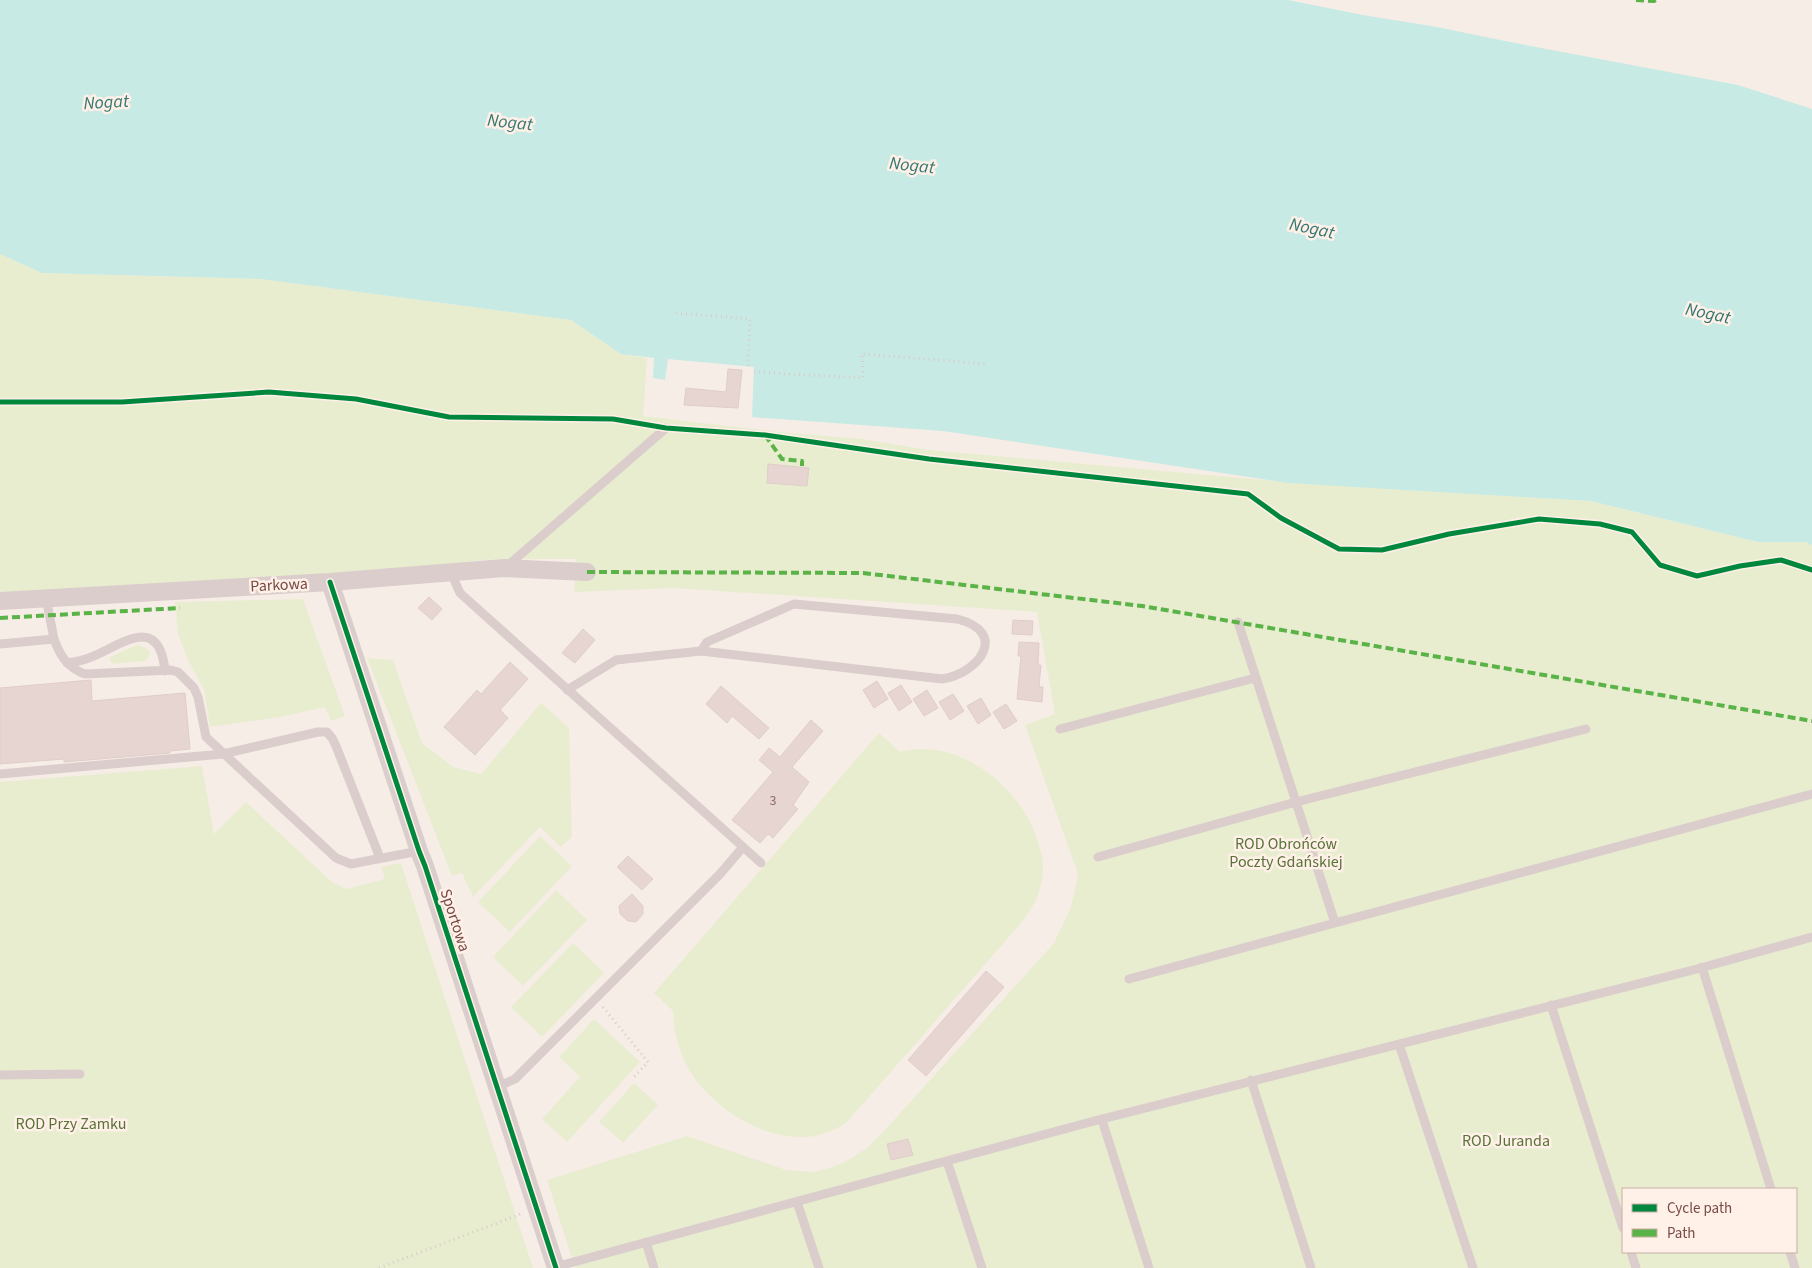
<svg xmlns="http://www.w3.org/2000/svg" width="1812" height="1268" viewBox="0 0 1812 1268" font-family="'Source Sans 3',sans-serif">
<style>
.green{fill:#e9edd0;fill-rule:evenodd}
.water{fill:#c7eae4}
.building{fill:#e6d5d1;stroke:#e0cdc9}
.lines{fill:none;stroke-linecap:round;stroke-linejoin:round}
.path{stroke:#d8cbc8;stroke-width:3;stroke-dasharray:1 4;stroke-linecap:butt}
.service{stroke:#dacdcb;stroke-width:9}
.minor{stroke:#dacdcb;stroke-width:18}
.quiet{stroke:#5ab347;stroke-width:4;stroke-dasharray:8 4;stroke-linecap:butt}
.cycleway-casing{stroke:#fff0e8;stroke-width:8}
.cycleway{stroke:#00873e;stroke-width:5}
.labels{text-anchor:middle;stroke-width:5;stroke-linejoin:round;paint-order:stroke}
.number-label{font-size:14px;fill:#946e6a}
.street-label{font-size:16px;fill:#774a45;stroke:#fff0e8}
.park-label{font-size:16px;fill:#587337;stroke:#fff0e8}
.water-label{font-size:18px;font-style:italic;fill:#357771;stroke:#fff0e8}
</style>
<rect width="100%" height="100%" fill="#f7ede7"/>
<!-- green -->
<path class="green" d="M0,254L42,273L261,279L571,320L621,354L647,358L643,416L779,432L862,439L929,450L1287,482L1591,501L1758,542H1806L1812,545V1268H575L547,1180L687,1136L786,1170L814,1172L833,1167L850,1159L867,1148L883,1132L1054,943L1071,907L1078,874L1025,725L1055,714L1037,612L673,588L574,592L576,559H497L161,591L0,601ZM1623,1189H1796V1252H1623Z
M303,599L345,716L331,721L325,707L281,717L210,727L204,690L188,660L178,634L175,602Z
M137,645L146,648L150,653L148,659L145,661L112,664L109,658L112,656Z
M367,658L393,660L422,743L453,767L481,774L541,703L569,728L572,837L561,847L540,827L473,897L462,873L452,876Z
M879,733L900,752C954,737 1010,779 1032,826C1037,839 1043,853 1043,867C1043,889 1035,905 1022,922L848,1121C805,1155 745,1130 710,1096C705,1091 699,1085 695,1079C680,1058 674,1036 673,1011L654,993Z
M202,766L214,834L246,802L332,882L346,889L385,879L381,867L401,863L533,1268H0V782Z
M540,836L572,866L510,932L478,902Z
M556,890L587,920L523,986L493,957Z
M573,943L604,973L542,1037L511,1007Z
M594,1019L640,1062L567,1142L542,1119L580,1077L559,1057Z
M634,1083L658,1105L623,1143L599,1122Z"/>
<!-- water -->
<path class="water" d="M0,0H1288L1363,15L1437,27L1510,42L1738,85L1812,109V545L1806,542H1758L1591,501L1288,483L943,431L752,417L754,367L668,359L665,380L653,378L654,358L621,354L571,320L261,279L42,273L0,254Z"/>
<!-- building -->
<path class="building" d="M728,369L742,370L738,408L684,405L686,388L726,392Z
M768,464L809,468L807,486L767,483Z
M429,597L442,609L432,620L418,608Z
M1013,620L1033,621L1032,635L1012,634Z
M583,629L595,640L575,663L562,653Z
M1019,642L1039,643L1038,665H1041L1039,687H1043L1042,702L1017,699L1021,656H1018Z
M510,662L528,679L500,710L508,718L475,755L444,727L477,690L481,694Z
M91,680L92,701L185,693L190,749L170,751V753L64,762V759L0,764V688Z
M877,681L888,699L874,708L863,690Z
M901,685L912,702L899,711L888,693Z
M721,686L769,728L759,739L732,716L727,723L706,704Z
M927,690L938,708L924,716L913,699Z
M953,694L964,711L950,720L939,702Z
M981,698L991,715L978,724L967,706Z
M1006,704L1017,721L1004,729L993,712Z
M811,720L823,731L792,767L809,782L793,805L798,809L773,838L768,834L760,843L732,820L773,772L759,760L769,748L780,757Z
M628,856L653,879L642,890L617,867Z
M632,894L643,906V914L636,922L628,921L620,914L619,906Z
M986,971L1004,987L926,1076L908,1060Z
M908,1139L913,1155L891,1160L887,1144Z"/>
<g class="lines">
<!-- path -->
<path class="path" d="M676,313L750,319L748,366
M754,372L863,378L862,354L987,364
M603,1007L648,1062L633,1078
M379,1268L521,1214"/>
<!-- service -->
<path class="service" d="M505,568L666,428
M451,573L460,593L761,863
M1238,622L1335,923L1812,794
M54,639C60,656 68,668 85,674L171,670L178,672L194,688L198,697L206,737L336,858L351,864L419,851
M0,644L54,639L46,598
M67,663C73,662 80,661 86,659C117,649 159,609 165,671
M567,690L616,660L701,651L942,679C980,673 1009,632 957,619L794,604L707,642L701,651
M1060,729L1255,678
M0,774L223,754L318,732H327L332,738L336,746L380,858
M1098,857L1296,802L1586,729
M1702,967L1771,1189
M1129,979L1335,923
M1551,1005L1623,1228
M1399,1044L1473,1268
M0,1075L80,1074
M1251,1080L1311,1268
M497,1087L515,1079L720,874L743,847
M1102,1120L1149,1268
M947,1161L982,1268
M797,1202L819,1268
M646,1242L654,1268
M1631,1252L1636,1268
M1790,1252L1795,1268
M555,1267L1098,1120L1697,969L1812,937"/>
<!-- minor -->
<path class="minor" d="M330,582L419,851L425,866L556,1268
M0,601L330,582L504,568L587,572"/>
<!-- quiet -->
<path class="quiet" d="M1636,0L1654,1L1656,0
M765,435L782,459L802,461V466
M587,572L863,573L1142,606L1812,721
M0,618L180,608"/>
<defs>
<path id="cycleway" d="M0,402H122L269,392L356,399L449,417L613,419L666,428L765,435L929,459L1248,494L1281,518L1339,549L1382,550L1449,534L1539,519L1600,524L1632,532L1660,565L1697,576L1740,566L1781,560L1812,570
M330,582L419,851L425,866L556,1268"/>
</defs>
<!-- cycleway casing -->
<use href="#cycleway" class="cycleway-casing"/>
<!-- cycleway -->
<use href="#cycleway" class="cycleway"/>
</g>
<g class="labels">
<!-- number labels -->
<g class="number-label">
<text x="773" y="805">3</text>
</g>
<!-- street labels -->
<g class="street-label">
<text transform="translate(279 584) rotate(-3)" y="6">Parkowa</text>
<text transform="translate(456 920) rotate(72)" y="6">Sportowa</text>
</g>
<!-- park labels -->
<g class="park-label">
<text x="1286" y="849">ROD Obrońców<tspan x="1286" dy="18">Poczty Gdańskiej</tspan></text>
<text x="71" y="1129">ROD Przy Zamku</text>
<text x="1506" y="1146">ROD Juranda</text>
</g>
<!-- water labels -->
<g class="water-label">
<text transform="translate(106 102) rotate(-3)" y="6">Nogat</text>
<text transform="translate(510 122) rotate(6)" y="6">Nogat</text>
<text transform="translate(912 165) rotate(6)" y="6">Nogat</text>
<text transform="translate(1312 228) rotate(12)" y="6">Nogat</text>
<text transform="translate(1708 313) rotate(12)" y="6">Nogat</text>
</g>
</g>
<!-- legend -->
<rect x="1622" y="1188" width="175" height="65" fill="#fff0e8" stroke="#c9aea7"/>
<rect x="1632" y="1204" width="25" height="8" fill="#00873e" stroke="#c9aea7"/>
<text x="1667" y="1213" font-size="15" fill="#774a45">Cycle path</text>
<rect x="1632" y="1229" width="25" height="8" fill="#5ab347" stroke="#c9aea7"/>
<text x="1667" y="1238" font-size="15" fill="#774a45">Path</text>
</svg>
